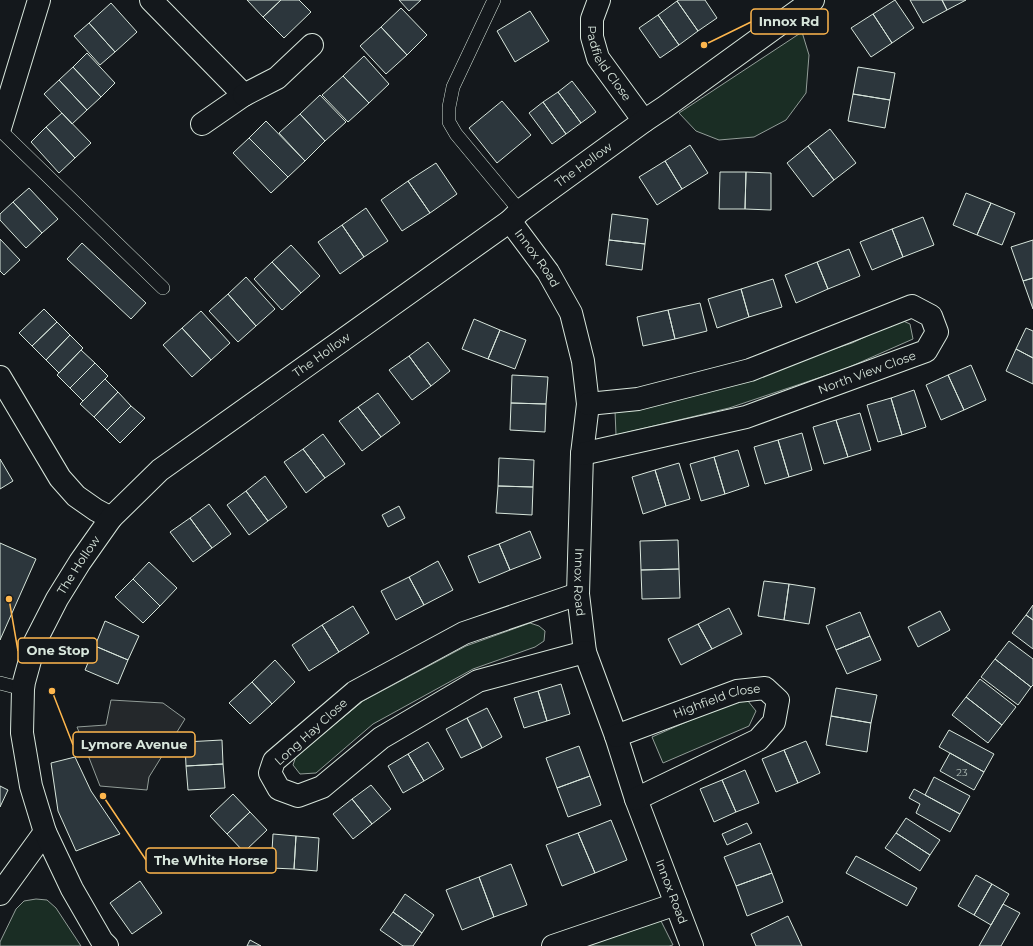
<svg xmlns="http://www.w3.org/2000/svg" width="1033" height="946" viewBox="0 0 1033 946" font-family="Montserrat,sans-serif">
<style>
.green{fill:#1a2d24;stroke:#939e99}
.parking{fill:#24282b;stroke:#939e99}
.building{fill:#2c363c;stroke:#d8e6dc}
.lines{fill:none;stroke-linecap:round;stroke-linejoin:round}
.service-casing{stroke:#d8e6dc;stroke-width:14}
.minor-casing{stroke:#d8e6dc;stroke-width:24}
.tertiary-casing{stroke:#d8e6dc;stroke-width:24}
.service{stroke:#14181c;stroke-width:13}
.minor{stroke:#14181c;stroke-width:22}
.tertiary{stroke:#14181c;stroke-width:22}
.labels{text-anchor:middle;stroke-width:3;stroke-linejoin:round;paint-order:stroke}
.number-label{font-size:10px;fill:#adbab4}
.street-label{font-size:12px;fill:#d8e6dc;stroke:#14181c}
.leader{fill:none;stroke:#ffb74d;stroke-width:1.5}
.callout-dot{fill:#ffb74d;stroke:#14181c;stroke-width:1.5}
.callout{fill:#14181c;stroke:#ffb74d;stroke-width:1.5}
.callout-label{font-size:13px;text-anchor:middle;font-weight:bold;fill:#d8e6dc}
</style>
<rect width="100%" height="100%" fill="#14181c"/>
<!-- green -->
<path class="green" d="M802,32L809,55L806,93L786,120L754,137L719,140L696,131L679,113Z
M901,320L910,324L913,339L845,369L729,408L616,435L615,411L760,373L852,343Z
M530,623L539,626L545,631L544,641L535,647L473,669L373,724L316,773L300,774L293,765L296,756L363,701L466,646Z
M734,701H748L756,711L749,726L663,763L652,737Z
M36,899L47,900L56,908L81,946H0V942L16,909L24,901Z
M659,917L673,945L669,946H575Z"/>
<!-- parking -->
<path class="parking" d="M111,700L163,703L185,719L149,777L147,790L100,786L77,727L106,725Z"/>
<!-- building -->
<path class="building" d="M247,0H281L263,17Z
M281,0H299L311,12L284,38L263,17Z
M399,0H421L409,11Z
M679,0H705L717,18L698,31L677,1Z
M895,0L914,28L892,43L873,14Z
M910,0H942L947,10L923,23Z
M942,0H966L947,10Z
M677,1L698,31L679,45L658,15Z
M111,3L137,32L115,52L89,23Z
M401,8L427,35L407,55L381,27Z
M530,11L549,41L515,62L497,31Z
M873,14L892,43L871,57L851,28Z
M658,15L679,45L660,58L639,28Z
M89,23L115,52L100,65L74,36Z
M381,27L407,55L386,74L360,46Z
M87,53L115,83L101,97L73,67Z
M364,56L389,84L369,103L343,76Z
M73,67L101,97L87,110L59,80Z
M858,67L895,73L890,100L853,94Z
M343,76L369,103L348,122L322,95Z
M59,80L87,110L72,124L44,94Z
M572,81L596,112L581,123L558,92Z
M558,92L581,123L566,134L543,102Z
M853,94L890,100L885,128L848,121Z
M320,95L346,122L325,141L300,114Z
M502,101L531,135L497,163L469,128Z
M543,102L566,134L552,144L529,113Z
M62,113L91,143L75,158L46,127Z
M300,114L325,141L305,161L279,133Z
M266,121L305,161L288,177L249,138Z
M46,127L75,158L59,173L31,142Z
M830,129L856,163L834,180L808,146Z
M249,138L288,177L271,193L233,153Z
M690,145L708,173L682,189L665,161Z
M808,146L834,180L813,197L787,163Z
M665,161L682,189L657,205L639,177Z
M436,163L457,194L430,213L408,181Z
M720,172H746L745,209H719Z
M746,172L771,173V210L745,209Z
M408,181L430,213L402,231L381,200Z
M29,188L58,219L42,233L13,202Z
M966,193L991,203L977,235L953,225Z
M13,202L42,233L26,248L0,220V214Z
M991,203L1015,213L1002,245L977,235Z
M366,208L388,241L364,257L342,225Z
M612,214L648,219L645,244L609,240Z
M923,217L934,245L903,257L892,229Z
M342,225L364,257L340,274L318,242Z
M892,229L903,257L872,270L860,242Z
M0,239L20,260L4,275L0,271Z
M609,240L645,244L642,270L606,265Z
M1033,240V278L1023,281L1011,247Z
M82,243L146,303L131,319L67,259Z
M291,245L320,276L301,293L272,262Z
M849,249L860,276L828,289L817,262Z
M272,262L301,293L282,310L254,279Z
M817,262L828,289L796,303L785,275Z
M246,277L275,309L256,326L228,294Z
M1033,278V309L1023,281Z
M773,279L782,307L749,317L741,289Z
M741,289L749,317L717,328L708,299Z
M228,294L256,326L238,342L209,311Z
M700,303L707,331L675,339L668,310Z
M44,309L57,322L32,346L19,333Z
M668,310L675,339L643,346L637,317Z
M201,311L230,343L211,360L182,328Z
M474,319L500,330L488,359L462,349Z
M57,322L70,335L46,360L32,346Z
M182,328L211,360L192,377L163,345Z
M1026,328L1033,331V358L1016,349Z
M500,330L526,340L515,369L488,359Z
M70,335L83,348L59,373L46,360Z
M428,342L450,371L431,386L409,356Z
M1016,349L1033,358V384L1006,371Z
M81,350L95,363L70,388L57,375Z
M409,356L431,386L412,400L389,370Z
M95,363L108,376L83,401L70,388Z
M971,365L986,400L964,410L948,375Z
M512,375L548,377L546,404L511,403Z
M948,375L964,410L941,420L926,385Z
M105,379L118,392L94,417L80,404Z
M914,390L926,427L902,435L891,398Z
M118,392L131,406L107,430L94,417Z
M378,393L400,423L381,437L358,407Z
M891,398L902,435L878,442L867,405Z
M511,403L546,404L545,432L510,430Z
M131,406L145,418L120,443L107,430Z
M358,407L381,437L362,451L339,421Z
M860,413L871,450L848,457L836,420Z
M836,420L848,457L824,464L813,427Z
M802,433L812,470L789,477L778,440Z
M323,434L345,464L325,478L303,449Z
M778,440L789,477L765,484L754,447Z
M303,449L325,478L306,493L284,462Z
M738,450L749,486L725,494L714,457Z
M714,457L725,494L701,501L690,464Z
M499,458L534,460L533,487L498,486Z
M0,459L13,481L0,489Z
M679,463L690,499L666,506L655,470Z
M655,470L666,506L643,514L632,477Z
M265,476L287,507L268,521L246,491Z
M498,486L533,487L532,515L496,513Z
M246,491L268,521L249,535L227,505Z
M209,504L231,534L212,548L190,518Z
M399,506L405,518L388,527L382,515Z
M190,518L212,548L193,562L170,532Z
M530,531L541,558L510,570L499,544Z
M678,540L679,569L641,570L640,541Z
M0,543L36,559L0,640Z
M499,544L510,570L479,583L468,556Z
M438,561L453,590L424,605L409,577Z
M149,562L177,588L160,606L133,579Z
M679,569L680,598L642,599L641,570Z
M409,577L424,605L396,620L381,591Z
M133,579L160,606L143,623L115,597Z
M764,581L789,584L784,620L758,616Z
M789,584L815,588L809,624L784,620Z
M1033,605V620L1026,615Z
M353,606L369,633L339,652L322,625Z
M729,608L742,634L712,649L698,624Z
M940,611L950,630L918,647L908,627Z
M860,612L870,636L836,650L826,626Z
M1026,615L1033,620V649L1012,633Z
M105,621L139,636L128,660L95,646Z
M698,624L712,649L681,665L668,639Z
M322,625L339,652L309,671L292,645Z
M870,636L881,660L847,674L836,650Z
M1009,641L1033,659V685L1031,687L995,659Z
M95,646L128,660L118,684L85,670Z
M995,659L1031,687L1018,705L981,677Z
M275,660L295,682L272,704L252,682Z
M980,679L1016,707L1002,725L966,697Z
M252,682L272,704L250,724L229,703Z
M561,684L570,714L547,721L538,691Z
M836,688L877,695L871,723L831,716Z
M538,691L547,721L524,728L514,698Z
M966,697L1002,725L988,743L952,715Z
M487,708L502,737L482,748L467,718Z
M831,716L871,723L867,752L826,745Z
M467,718L482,748L461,758L446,729Z
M949,730L994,754L984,772L939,747Z
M222,740L223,764L186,766L185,742Z
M806,741L820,773L798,783L784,750Z
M428,742L444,769L424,781L408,754Z
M579,746L590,776L557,788L546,758Z
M784,750L798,783L776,792L762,759Z
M950,753L984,772L974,790L940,771Z
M408,754L424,781L403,793L388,766Z
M75,757L91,791L120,834L76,851L58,811L51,763Z
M223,764L225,788L188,790L186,766Z
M745,770L759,803L736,812L722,780Z
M590,776L601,805L568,817L557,788Z
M934,777L970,796L960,814L925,795Z
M722,780L736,812L714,822L700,789Z
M371,785L391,809L372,824L352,799Z
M0,786L8,790L0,807Z
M914,789L960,814L950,832L916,813L920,804L909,798Z
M233,794L250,812L227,834L210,816Z
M352,799L372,824L353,839L333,814Z
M250,812L267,830L244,852L227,834Z
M906,818L940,840L930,855L896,833Z
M611,820L627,860L595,873L578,833Z
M747,823L752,833L727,845L722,834Z
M578,833L595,873L562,886L546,845Z
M896,833L930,855L920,871L885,848Z
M273,834L296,836L294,869L271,868Z
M296,836L319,838L317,871L294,869Z
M760,843L772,873L736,886L724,857Z
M856,856L917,888L907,906L846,873Z
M511,864L527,905L494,917L479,877Z
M772,873L783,902L747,916L736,886Z
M976,875L992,884L974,915L958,906Z
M479,877L494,917L462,930L446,890Z
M140,881L162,913L132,934L110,903Z
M992,884L1009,894L991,925L974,915Z
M405,894L434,915L422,933L393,912Z
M1003,904L1020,913L1001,946H979Z
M393,912L422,933L413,946H403L380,930Z
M788,916L802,946H756L751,934Z
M250,940L261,946H247Z"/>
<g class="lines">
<defs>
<path id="service" d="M494,0L453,87L449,107V122L456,134L520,211
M0,130L163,288
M0,683L23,689"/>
<g id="minor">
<path d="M151,0L244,95L202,124"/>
<path id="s1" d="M599,0L592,19V37L598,58L644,121"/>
<path d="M244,95L277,78L312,45"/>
<path d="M0,128L39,0"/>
<path id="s2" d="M510,221L548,272L571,313L583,361L588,404L582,454L578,594L585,652L616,736L636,799L692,946"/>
<path d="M0,377L60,478L76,496L96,510L111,518"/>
<path id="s3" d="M582,454L746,417L926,351L937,332L931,316L912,306L750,370L638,399L588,404"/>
<path d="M578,594L464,633L355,692L274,761L270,773L279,789L298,796L322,787L381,738L478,681L585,652"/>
<path id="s4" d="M616,736L737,691L765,688L778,700L774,722L758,740L636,799"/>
<path d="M0,894L45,832"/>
<path d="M553,946L676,904"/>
</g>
<g id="tertiary">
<path id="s5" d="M107,946L102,941L72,889L45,832L31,786L22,733L23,689L24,682L35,642L57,599L80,562L111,518L160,470L510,221L520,211L644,121L665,107L813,0"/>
</g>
</defs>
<!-- service casing -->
<use href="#service" class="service-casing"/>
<!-- minor casing -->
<use href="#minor" class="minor-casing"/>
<!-- tertiary casing -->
<use href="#tertiary" class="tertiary-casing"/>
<!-- service -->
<use href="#service" class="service"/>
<!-- minor -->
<use href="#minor" class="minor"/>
<!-- tertiary -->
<use href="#tertiary" class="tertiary"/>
</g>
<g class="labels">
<!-- number labels -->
<g class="number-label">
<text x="962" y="776">23</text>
</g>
<!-- street labels -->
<g class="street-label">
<text dy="4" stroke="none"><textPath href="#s1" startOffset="69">Padfield Close</textPath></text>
<text dy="4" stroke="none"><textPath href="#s5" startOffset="1061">The Hollow</textPath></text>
<text dy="4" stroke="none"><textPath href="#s2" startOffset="46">Innox Road</textPath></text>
<text dy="4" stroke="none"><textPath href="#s5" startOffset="737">The Hollow</textPath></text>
<text dy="4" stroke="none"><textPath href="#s3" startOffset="297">North View Close</textPath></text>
<text dy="4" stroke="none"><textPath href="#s5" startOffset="413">The Hollow</textPath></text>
<text dy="4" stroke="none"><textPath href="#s2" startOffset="382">Innox Road</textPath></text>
<text dy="4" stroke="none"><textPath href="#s4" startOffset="107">Highfield Close</textPath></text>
<text transform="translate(311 732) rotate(-42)" y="4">Long Hay Close</text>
<text dy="4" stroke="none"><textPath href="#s2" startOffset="707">Innox Road</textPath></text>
</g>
</g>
<!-- callouts -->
<path class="leader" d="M704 45L751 22M9 599L18 651M52 691L73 745M103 796L146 860"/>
<g class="callout-dot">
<circle cx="704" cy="45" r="4"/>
<circle cx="9" cy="599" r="4"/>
<circle cx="52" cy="691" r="4"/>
<circle cx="103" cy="796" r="4"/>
</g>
<g class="callout">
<rect x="751" y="9" width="77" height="25" rx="4"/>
<rect x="18" y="638" width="79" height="25" rx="4"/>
<rect x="73" y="732" width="122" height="25" rx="4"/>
<rect x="146" y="848" width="130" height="25" rx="4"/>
</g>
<g class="callout-label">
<text x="789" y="26">Innox Rd</text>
<text x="58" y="655">One Stop</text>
<text x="134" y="749">Lymore Avenue</text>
<text x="211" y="865">The White Horse</text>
</g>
</svg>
